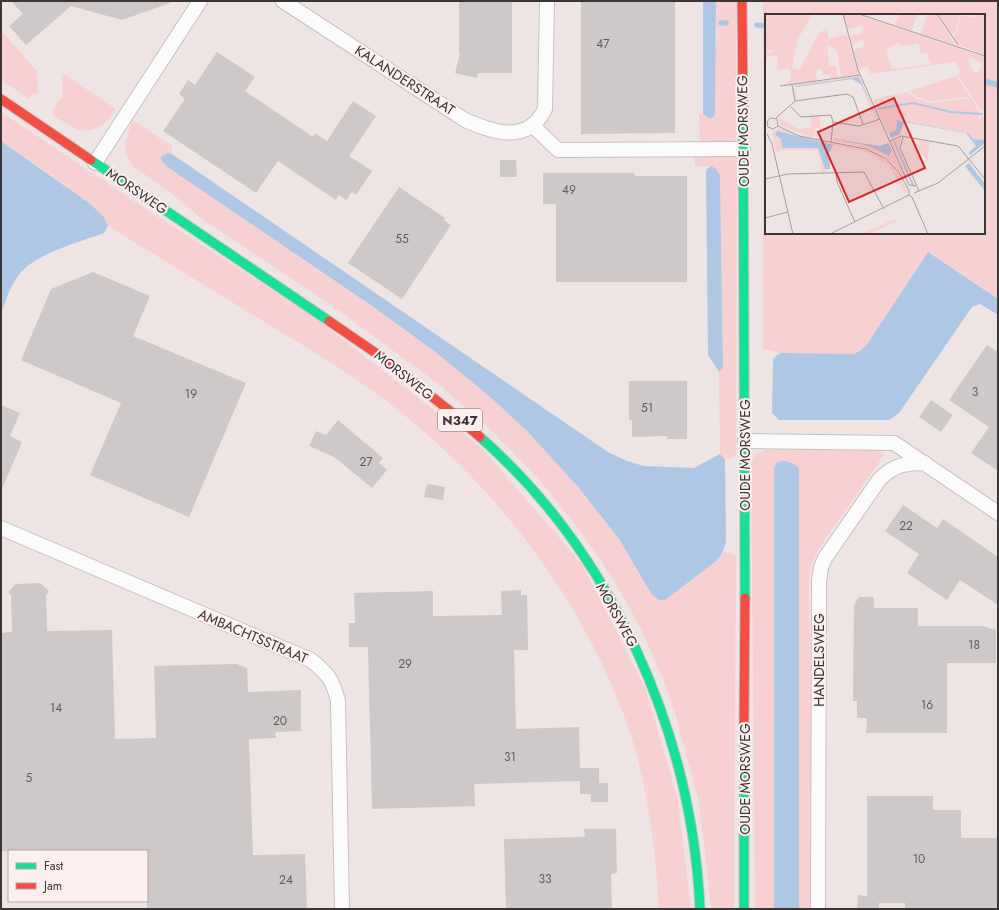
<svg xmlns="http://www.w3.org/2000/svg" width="999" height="910" viewBox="0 0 999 910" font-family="Jost,sans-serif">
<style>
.green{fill:#f7d1d1;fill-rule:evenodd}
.water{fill:#adc7e4}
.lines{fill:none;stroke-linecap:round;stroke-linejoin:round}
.stream{stroke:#adc7e4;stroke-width:5.5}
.building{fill:#cfc8c8}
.street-casing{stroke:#c8c0c0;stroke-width:16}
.fast-casing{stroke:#c8c0c0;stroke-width:11}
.jam-casing{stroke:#c8c0c0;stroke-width:11}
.street{stroke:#fcfbfb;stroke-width:14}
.fast{stroke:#16e098;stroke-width:9}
.jam{stroke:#f24e42;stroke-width:9}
.labels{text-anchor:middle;stroke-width:4;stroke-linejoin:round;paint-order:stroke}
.number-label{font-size:12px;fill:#605a5a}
.shield{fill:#fdefef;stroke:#756d6d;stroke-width:1}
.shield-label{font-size:13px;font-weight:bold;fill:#3b3535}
.street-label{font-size:14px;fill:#3b3535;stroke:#fdefef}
.inset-river{fill:none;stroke:#adc7e4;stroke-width:2}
.inset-road{fill:none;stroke:#a69e9e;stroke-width:1}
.view{fill:#d62828;fill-opacity:0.15;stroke:#d62828;stroke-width:2}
.inset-edge{fill:none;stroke:#3b3535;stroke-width:2}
</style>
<rect width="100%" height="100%" fill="#eee4e4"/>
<!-- green -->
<path class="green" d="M716,1H736L737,139L730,145H700L699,113L703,114L707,117L717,38Z
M763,1H998V299L928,252L868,343L861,350L854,354L781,353L763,349ZM766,15H984V233H766Z
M1,31L37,71L38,94H32L29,99L1,80Z
M62,73L116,109C111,116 106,124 97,128C84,134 72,128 62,121C58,119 54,117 53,113C53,106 58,102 62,97Z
M1,112L155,215L310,314L480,446L582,564L646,690L678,800L691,909H659C656,856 650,804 636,753C628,723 616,694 603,666C553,561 477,470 384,399C346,371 304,346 263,321C211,289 160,258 108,226L104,217L55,178L1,141Z
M132,120L172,146V154L168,153L166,166L375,308L434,351L488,395L528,432L579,488L619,539L652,595L659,600H665L715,562L724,551L736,555L734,909H711L707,870L699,802L675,713L663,679L641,629L619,589L598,556L578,528L537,477L509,448L481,421L438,384L334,307L205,221L167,190L134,167L127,156L125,146Z
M731,153L737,157L736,456L725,460L720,454L719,372L723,367L720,175L711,167L695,166L694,154Z
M879,447L882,448L884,455L820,547L811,565L809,579L812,801L811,909H799L777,463L774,468V909H755L751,462C755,455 757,453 765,450Z"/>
<!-- water -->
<path class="water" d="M703,1H716L715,115L712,118L707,117L703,114Z
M1,141L89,203L104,217L108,226L104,233C80,242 33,254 18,276C10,287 6,300 1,313Z
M168,153L172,154L608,452L627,461L644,466L694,468L720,454L725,460L726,541C724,550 722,555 715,562L665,600H659L652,595L619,539L579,488L528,432L488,395L434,351L375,308L166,166L161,159L162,156Z
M711,166L716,169L720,175L723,367L719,372L708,355L706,172L707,169Z
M928,252L998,299V315L980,304L972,307L899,413L889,420H779L772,413L773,359L776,356L781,353L854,354L861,350L868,343Z
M784,461L792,463L799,468V909H774V468L777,462Z"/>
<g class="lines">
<!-- stream -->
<path class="stream" d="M721,23H726
M757,25L766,26
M984,81L998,85"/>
</g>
<!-- building -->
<path class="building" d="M11,1H170V3L122,20L71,6L26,45L9,26L23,14Z
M459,1H512V73H478L477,78L455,73L460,53H459Z
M581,1H675V133L581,134Z
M217,52L255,77L245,91L313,137L315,133L327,141L353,101L376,116L349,156L372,171L356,195L352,192L346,200L339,195L336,200L278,161L256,193L163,131L185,99L179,94L188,80L195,85Z
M500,160H516L517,177H500Z
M543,173H634L635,176H687V282H556V204H543Z
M399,187L445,218L444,220L451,225L402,299L348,263Z
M93,272L150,296L133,336L246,383L189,517L90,475L121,403L21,360L51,289Z
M987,345L998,352V471L971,453L989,427L949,400Z
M629,381H687V439H667V436L632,437V420H629Z
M931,400L953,415L941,432L919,417Z
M1,405L20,413L10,436L22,442L1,491Z
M338,420L383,458L379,463L387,470L372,488L334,457L309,446L316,431L326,435Z
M427,484L445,487L443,500L424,497Z
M903,505L937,528L943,519L998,557V605L960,580L947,600L907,573L919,554L885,531Z
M40,583L49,591L46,595L47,631L112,630L115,739L156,738L154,666L237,664L247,668L248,692L301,690V731L275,732L276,738L249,739L253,855L305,854L307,909H147V851H1V633L12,632L11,595L8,592L16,584Z
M521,590V595H527L528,650H514L516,729L579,727L580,768H599V783H608V802H591V794H580V781L474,784L475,806L372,809L368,647H349V623H355L354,593L433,591V616L502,615L501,591Z
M859,597H874V608H918V626H983L996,630V663H947V733H866L867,718H857V701H853L854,605Z
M867,796H933V810H961V838H998V909H905V903H879V909H857L858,895L867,896Z
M584,829H616L617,873L611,874L612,909H506L504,839L585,837Z"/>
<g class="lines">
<defs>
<path id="street" d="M283,1L465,120C494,133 528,144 545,109L547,1
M533,126L558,150L743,149
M95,163L200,1
M745,441L894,443L998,513
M1,528L311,660C328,674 333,680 338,701L342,909
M818,909L819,581L821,567L825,558L879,480C893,465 905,463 925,463"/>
<path id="fast" d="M743,103L745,598
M91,160L329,321
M480,437C613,554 692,734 700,909
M744,909V723"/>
<path id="jam" d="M742,1L743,103
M1,99L91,160
M329,321L383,358L450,411L480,437
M744,723L745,598"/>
</defs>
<!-- street casing -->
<use href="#street" class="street-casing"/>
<!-- fast casing -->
<use href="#fast" class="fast-casing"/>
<!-- jam casing -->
<use href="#jam" class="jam-casing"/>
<!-- street -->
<use href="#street" class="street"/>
<!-- fast -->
<use href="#fast" class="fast"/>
<!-- jam -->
<use href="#jam" class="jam"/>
</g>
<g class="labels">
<!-- number labels -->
<g class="number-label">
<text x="603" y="48">47</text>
<text x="569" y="194">49</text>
<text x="402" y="243">55</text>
<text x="975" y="396">3</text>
<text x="191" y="398">19</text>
<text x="647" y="412">51</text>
<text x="366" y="466">27</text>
<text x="906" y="530">22</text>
<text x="974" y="649">18</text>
<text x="405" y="668">29</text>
<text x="927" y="709">16</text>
<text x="56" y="712">14</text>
<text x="280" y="725">20</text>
<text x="510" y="761">31</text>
<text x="29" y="782">5</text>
<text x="919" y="863">10</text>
<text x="545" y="883">33</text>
<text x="286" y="884">24</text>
</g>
<!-- shield labels -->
<rect class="shield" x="438" y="409" width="44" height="22" rx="3"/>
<g class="shield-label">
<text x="460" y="425">N347</text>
</g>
<!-- street labels -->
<g class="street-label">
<text transform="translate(405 80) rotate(33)" y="5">KALANDERSTRAAT</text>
<text transform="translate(743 131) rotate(-91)" y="5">OUDE MORSWEG</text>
<text transform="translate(137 191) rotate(34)" y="5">MORSWEG</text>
<text transform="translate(404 375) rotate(38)" y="5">MORSWEG</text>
<text transform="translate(745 455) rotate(-90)" y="5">OUDE MORSWEG</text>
<text transform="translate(617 615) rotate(61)" y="5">MORSWEG</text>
<text transform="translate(253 636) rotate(23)" y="5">AMBACHTSSTRAAT</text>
<text transform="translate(819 660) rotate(-90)" y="5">HANDELSWEG</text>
<text transform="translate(745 779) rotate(-90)" y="5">OUDE MORSWEG</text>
</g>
</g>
<!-- overview -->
<g transform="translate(765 14)">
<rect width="220" height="220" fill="#eee4e4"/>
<path d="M0,0H47L33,25L27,54L34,56L54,19L61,15L64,25L82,20L94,60L76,63L72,36L62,31L64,52H71L73,64L66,65L65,60L58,61L57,55L51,56L52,67L19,71L25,66L26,55H13L12,41L0,44V38L4,37V40L8,36H0ZM78,0H90L220,43V97L215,95L192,60L195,59L191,48L105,60L103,52L94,55L88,36L99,33L98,26L87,30L85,22L98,19L97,12L83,15ZM133,28L135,32L154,29L155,39H162L165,50L127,55L121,36ZM206,44L216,48V55L212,58H209L206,53L203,45ZM135,0H152L147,17L130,11ZM162,0H171L190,31L156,20ZM173,0H195L190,18L186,21ZM220,0V41L193,31L187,23L191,20L196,1L209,4L210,1ZM94,62L114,105L111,106L94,64L29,73L32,85H30L28,71ZM191,62L205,83L167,87L152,83L145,77ZM143,78L152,85L168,89L206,84L215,99L212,112L217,101L220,102V126L208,125L203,119L132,106L131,116L123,119L108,85ZM54,101L56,115L51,114L49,119L51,120L47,123L15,111V104L33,115L47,114L45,102ZM14,114L26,119L111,139L130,154L143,176L140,180L124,151L99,137L37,125L13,117L10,121L16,125L17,134H53L60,155L65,158H56V147L51,136H17L12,139L7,120L8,117ZM67,123L108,133L124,142L128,136L146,175L131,152L118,141L99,133L69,127ZM136,123L134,135L150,172L146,171L126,128ZM128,127H130L149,171H147ZM154,126L165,128L162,147L153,133ZM130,205L131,208L104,220H96Z" fill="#f7d1d1" fill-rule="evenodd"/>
<path d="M94,63L111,103L96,70L87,65L31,73L30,82L31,72ZM132,106L203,119L208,125L220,126V129L205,141L204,138L211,132L201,119L139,108L135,120L126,124L124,119L131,116ZM12,117L68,131L64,139L65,155H60L53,134H17L16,125L10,121ZM71,125L115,132L123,129L127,136L124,142L104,132ZM128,127H130L149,171H147ZM204,149L220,170V177L200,152Z" fill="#adc7e4"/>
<path class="inset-river" d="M112,95L148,89L186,98L218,100"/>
<path class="inset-road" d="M78,0L93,56L144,171L151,172M94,0L220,42M172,0L193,31M27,71L30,87M15,72L95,61M26,93L36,103L66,101L68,108L66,128M5,104L2,108L3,113L8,115L13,112M5,104L12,105L13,112M11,104L30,87L82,80L88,83L98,110M68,108L94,112L115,105M13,112L34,122L101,135L120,144L133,157L144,176V181L147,183L163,220M2,120L7,130L28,220M138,123L135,134L154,177M125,127L136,122L193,132L220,165M71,159L72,168L90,208M0,165L23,160L99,158L119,195M149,179L173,169L220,132M0,204L23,198M65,220L144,181"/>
<path class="view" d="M129,84L160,154L84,188L53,118Z"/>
<rect width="220" height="220" class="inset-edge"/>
</g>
<!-- border -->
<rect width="999" height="910" fill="none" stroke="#3b3535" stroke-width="4"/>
<!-- legend -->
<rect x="8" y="850" width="140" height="52" fill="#fdefef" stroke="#afa5a5"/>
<rect x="16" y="863" width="20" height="6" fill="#16e098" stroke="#afa5a5"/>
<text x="44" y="870" font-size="12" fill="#3b3535">Fast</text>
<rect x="16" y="883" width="20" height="6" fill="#f24e42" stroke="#afa5a5"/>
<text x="44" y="890" font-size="12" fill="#3b3535">Jam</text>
</svg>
